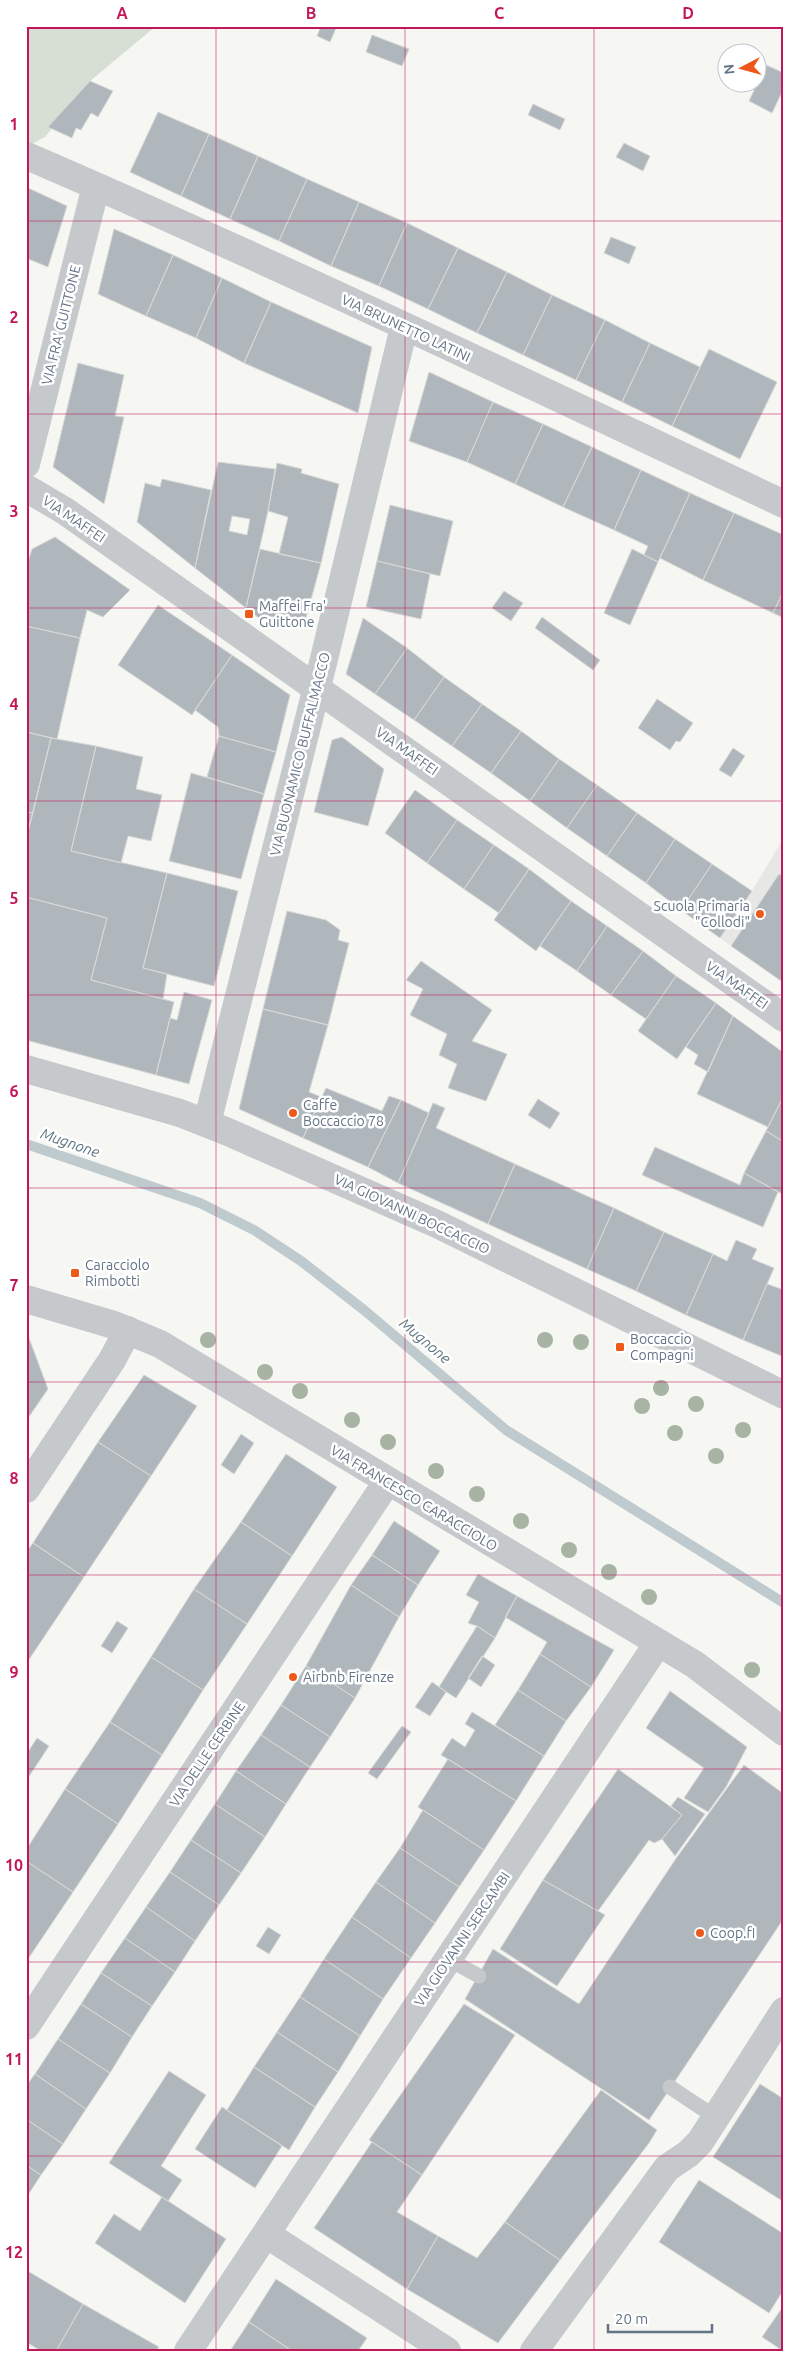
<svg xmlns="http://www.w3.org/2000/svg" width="810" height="2377" viewBox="0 0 810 2377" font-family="Ubuntu,sans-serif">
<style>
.built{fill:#e7e8e6}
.green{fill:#d7ded3}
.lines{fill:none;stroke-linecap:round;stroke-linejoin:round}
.stream{stroke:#bfcacf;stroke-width:10}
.building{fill:#afb6bc;stroke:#d7d8d5;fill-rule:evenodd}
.service{stroke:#c5c9cc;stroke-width:15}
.minor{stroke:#c5c9cc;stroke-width:28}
.tertiary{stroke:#c5c9cc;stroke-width:28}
.tree{fill:#a7b3a3}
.grid{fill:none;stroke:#c2185b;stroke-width:1;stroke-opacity:0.55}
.poi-dot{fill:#ee581a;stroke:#fff;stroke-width:2}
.labels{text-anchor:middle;stroke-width:5;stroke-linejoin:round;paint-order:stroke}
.street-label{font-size:14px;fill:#637486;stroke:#fff}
.poi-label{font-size:14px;fill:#637486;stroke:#fff;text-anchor:start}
.water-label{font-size:15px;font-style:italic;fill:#5f7782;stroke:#fff}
.neatline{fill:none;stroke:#c2185b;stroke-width:2}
.grid-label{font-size:16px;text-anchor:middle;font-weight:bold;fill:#c2185b}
</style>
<rect width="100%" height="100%" fill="#f6f6f2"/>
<!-- built -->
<path class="built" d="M784,837V983L720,938L752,891Z"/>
<!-- green -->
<path class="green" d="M26,26H156L90,81L45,137L26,147Z"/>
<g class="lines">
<!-- stream -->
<path class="stream" d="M26,1144L200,1203L254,1230L301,1261L364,1310L506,1430L784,1603"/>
</g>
<!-- building -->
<path class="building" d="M321,26H337L330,42L317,36Z
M372,35L409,49L402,66L366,52Z
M766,65L784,73V88L772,113L749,101Z
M90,81L113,91L98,117L91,113L81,130L76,128L72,138L48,127Z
M533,104L565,119L560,130L528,115Z
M158,112L209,134L181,196L130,172Z
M209,134L258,156L230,219L181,196Z
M624,143L650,156L643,171L616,157Z
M258,156L307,179L279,241L230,219Z
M307,179L359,202L331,266L279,241Z
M26,187L67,206L48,267L26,258Z
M359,202L407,223L379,286L331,266Z
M407,223L458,248L428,309L379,286Z
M114,229L173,255L146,316L98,294Z
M611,237L636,247L629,264L604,253Z
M458,248L507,272L477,333L428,309Z
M173,255L222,278L196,338L146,316Z
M507,272L552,295L523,355L477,333Z
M222,278L271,302L244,363L196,338Z
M552,295L605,320L576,380L523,355Z
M271,302L372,347L358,413L244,363Z
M605,320L650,343L622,402L576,380Z
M650,343L700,367L672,426L622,402Z
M709,349L777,382L740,459L672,426Z
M78,363L124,375L115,416L124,417L104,504L53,467Z
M429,372L493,402L467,462L409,441Z
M493,402L543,424L515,484L467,462Z
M543,424L592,447L563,507L515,484Z
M592,447L641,470L614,530L563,507Z
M218,462L275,469L268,511L246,608L195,568ZM232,516L250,519L247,535L229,531Z
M277,463L302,469L301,473L339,484L321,563L279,554L288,517L268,511Z
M641,470L690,493L658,562L644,555L648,546L614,530Z
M162,479L211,490L195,568L137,522L145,483L160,487Z
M690,493L734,513L703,580L660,558Z
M390,505L453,521L440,576L377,561Z
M734,513L784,535V590L773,613L703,580Z
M55,537L130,590L103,617L87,610L80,638L26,626V568L32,549Z
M260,549L321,563L303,629L259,618L246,608Z
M632,549L658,562L630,625L604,613Z
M377,561L430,574L421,619L366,607Z
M784,590V618L773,613Z
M504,591L523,603L511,621L492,608Z
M158,605L232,655L192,715L118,665Z
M542,617L600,660L593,670L535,628Z
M363,618L407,648L375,694L346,674Z
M26,626L80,638L57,739L26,732Z
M407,648L444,677L414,720L375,694Z
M232,655L290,695L276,752L219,736L218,727L195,710Z
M444,677L482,704L452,746L414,720Z
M657,699L693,723L680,742L676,741L670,750L638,728Z
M482,704L521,731L491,773L452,746Z
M521,731L559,759L530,801L491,773Z
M26,732L51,738L33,813L26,812Z
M219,736L276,752L264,794L207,777Z
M342,737L384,769L368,826L314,812L332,740Z
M51,738L96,746L71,851L167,873L143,968L167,974L163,999L91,980L107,918L26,897V839Z
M96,746L143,757L136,789L162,795L151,841L128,836L121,863L71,851Z
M733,748L745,756L731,777L719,770Z
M559,759L597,785L567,828L530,801Z
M191,773L264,794L241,879L169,861Z
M597,785L637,813L607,856L567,828Z
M415,790L457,820L427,863L385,833Z
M26,812L33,813L26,839Z
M637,813L675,839L646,883L607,856Z
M457,820L494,845L464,889L427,863Z
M675,839L712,864L681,910L646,883Z
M494,845L529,869L499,913L464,889Z
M712,864L752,891L720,938L681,910Z
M529,869L571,901L536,951L494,920Z
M167,873L238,891L214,986L143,968Z
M779,874L784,877V983L731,946Z
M26,897L107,918L91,980L174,1002L156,1075L26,1040Z
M571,901L607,926L577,971L540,946Z
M287,911L326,920L340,930L338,940L349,943L328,1025L263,1009Z
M607,926L643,951L611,995L577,971Z
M643,951L676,976L646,1019L611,995Z
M421,961L492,1010L472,1041L507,1054L486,1101L448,1088L457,1064L439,1055L447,1034L410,1015L423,989L406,980Z
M676,976L716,1003L677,1059L638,1031Z
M184,992L212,1000L189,1084L156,1075L170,1018L177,1020Z
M716,1003L733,1016L708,1072L694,1064L698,1055L686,1047Z
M263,1009L328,1025L309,1092L321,1097L303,1138L239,1109Z
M733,1016L784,1053V1095L768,1127L697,1094Z
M326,1088L382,1111L389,1096L401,1100L368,1167L303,1138Z
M784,1095V1142L766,1131Z
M538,1099L560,1113L550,1129L528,1115Z
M401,1100L429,1113L398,1183L368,1167Z
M433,1103L445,1108L436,1128L515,1164L488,1224L398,1183Z
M766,1131L784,1142V1195L744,1173Z
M655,1147L740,1185L744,1173L778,1192L763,1227L642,1175Z
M515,1164L614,1208L587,1269L488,1224Z
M614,1208L664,1232L636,1291L587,1269Z
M664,1232L713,1254L686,1315L636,1291Z
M736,1240L757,1249L752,1259L774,1268L743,1340L686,1315L713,1254L727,1261Z
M767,1284L784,1290V1357L743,1340Z
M26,1330L48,1389L26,1421Z
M144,1375L197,1406L151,1476L98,1442Z
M241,1434L254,1443L234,1474L221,1465Z
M98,1442L151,1476L84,1577L33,1543Z
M286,1454L337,1487L292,1556L241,1522Z
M394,1521L440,1551L418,1585L372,1555Z
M241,1522L292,1556L247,1624L194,1589Z
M33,1543L84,1577L26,1664V1552Z
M372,1555L418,1585L399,1617L351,1585Z
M478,1574L517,1596L495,1638L477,1626L468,1623L479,1602L466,1595Z
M351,1585L399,1617L355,1698L306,1666Z
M194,1589L247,1624L203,1690L151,1657Z
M517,1596L614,1650L591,1687L540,1654L547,1642L505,1617Z
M117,1621L128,1628L112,1653L101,1646Z
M477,1626L495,1638L456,1698L439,1687Z
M540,1654L591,1687L566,1721L518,1690Z
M482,1656L495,1665L481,1687L468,1678Z
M151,1657L203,1690L162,1755L110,1722Z
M306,1666L355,1698L330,1737L281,1705Z
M432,1682L446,1692L430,1716L415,1707Z
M518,1690L566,1721L544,1756L495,1725Z
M670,1691L747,1747L726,1787L708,1812L684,1798L704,1768L646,1728Z
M281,1705L330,1737L310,1767L261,1735Z
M472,1712L544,1756L516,1801L441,1755L452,1738L465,1747L475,1730L465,1724Z
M110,1722L162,1755L118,1824L65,1789Z
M402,1726L411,1732L377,1779L368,1773Z
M261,1735L310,1767L286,1804L236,1771Z
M37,1738L49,1746L26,1781V1755Z
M448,1759L516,1801L484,1850L418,1807Z
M744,1765L784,1794V1918L649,2120L465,1999L493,1949L579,2004L677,1857Z
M618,1769L682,1815L662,1839L654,1843L649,1840L598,1911L543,1880Z
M236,1771L286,1804L265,1837L215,1804Z
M65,1789L118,1824L73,1892L26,1861V1850Z
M678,1797L705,1814L675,1856L662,1839L682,1815L671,1806Z
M215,1804L265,1837L241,1873L191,1840Z
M423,1810L484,1850L459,1887L400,1848Z
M191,1840L241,1873L219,1905L170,1872Z
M400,1848L459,1887L435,1923L376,1882Z
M26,1861L73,1892L28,1959L26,1958Z
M170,1872L219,1905L195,1941L146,1907Z
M543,1880L605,1915L557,1986L500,1949Z
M376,1882L435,1923L411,1958L352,1917Z
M146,1907L195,1941L175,1972L125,1938Z
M352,1917L411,1958L383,1999L324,1959Z
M268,1927L281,1935L269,1954L256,1946Z
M125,1938L175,1972L152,2006L101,1973Z
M324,1959L383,1999L360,2036L300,1997Z
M101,1973L152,2006L132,2037L81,2004Z
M300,1997L360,2036L338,2072L277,2032Z
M81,2004L132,2037L110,2073L58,2039Z
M464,2004L515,2035L422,2175L369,2140Z
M277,2032L338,2072L315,2107L254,2067Z
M58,2039L110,2073L86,2109L35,2074Z
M254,2067L315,2107L289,2150L227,2110Z
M169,2071L206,2095L161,2166L182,2180L168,2201L109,2163Z
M35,2074L86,2109L63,2144L26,2119V2086Z
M760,2084L784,2099V2202L713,2157Z
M601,2090L657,2130L649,2143L560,2260L505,2222Z
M222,2107L282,2146L255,2188L195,2149Z
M26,2119L63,2144L41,2175L26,2165Z
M372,2142L422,2175L397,2212L438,2236L407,2289L314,2228Z
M26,2165L41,2175L26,2198Z
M699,2180L784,2234V2289L769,2313L659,2242Z
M162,2197L226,2239L185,2303L95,2243L114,2214L140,2231Z
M505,2222L560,2260L498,2343L407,2289L438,2236L477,2258Z
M26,2270L83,2304L56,2351H41L26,2342Z
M276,2279L367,2338L358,2351H292L249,2322Z
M83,2304L159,2347L156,2351H56Z
M784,2305V2351H783L762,2337Z
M249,2322L292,2351H230Z"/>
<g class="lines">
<!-- service -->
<path class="service" d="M448,1959L479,1976
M670,2087L715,2117"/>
<!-- minor -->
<path class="minor" d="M27,156C282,266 532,386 784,504
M26,464L96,186
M26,488L65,511L784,1018
M26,1069L180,1113L228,1132L439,1225L784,1395
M207,1123L323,663L404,327
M26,1489L112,1360L128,1330
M26,2026L387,1482
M266,2234L447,2351
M188,2351L658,1643
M534,2351L667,2168L688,2154L700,2142L784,2011"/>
<!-- tertiary -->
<path class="tertiary" d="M26,1299L114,1325L160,1344L694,1664L784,1732"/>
</g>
<!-- trees -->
<g class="tree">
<circle cx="208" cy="1340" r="8"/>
<circle cx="545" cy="1340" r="8"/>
<circle cx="581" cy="1342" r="8"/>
<circle cx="265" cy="1372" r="8"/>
<circle cx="661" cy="1388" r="8"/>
<circle cx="300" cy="1391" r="8"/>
<circle cx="696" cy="1404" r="8"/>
<circle cx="642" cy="1406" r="8"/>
<circle cx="352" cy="1420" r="8"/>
<circle cx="743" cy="1430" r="8"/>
<circle cx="675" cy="1433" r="8"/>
<circle cx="388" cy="1442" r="8"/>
<circle cx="716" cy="1456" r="8"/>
<circle cx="436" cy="1471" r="8"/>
<circle cx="477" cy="1494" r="8"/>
<circle cx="521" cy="1521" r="8"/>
<circle cx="569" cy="1550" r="8"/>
<circle cx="609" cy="1572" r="8"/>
<circle cx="649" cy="1597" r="8"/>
<circle cx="752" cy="1670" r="8"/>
</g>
<!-- grid -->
<path class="grid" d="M216,26V2351M405,26V2351M594,26V2351M26,221H784M26,414H784M26,608H784M26,801H784M26,995H784M26,1188H784M26,1382H784M26,1575H784M26,1769H784M26,1962H784M26,2156H784"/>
<!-- markers -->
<g class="poi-dot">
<rect x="244" y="609" width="10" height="10" rx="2.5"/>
<circle cx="760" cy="914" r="5"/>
<circle cx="293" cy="1113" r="5"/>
<rect x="70" y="1268" width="10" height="10" rx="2.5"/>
<rect x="615" y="1342" width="10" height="10" rx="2.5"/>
<circle cx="293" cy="1677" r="5"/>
<circle cx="700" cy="1933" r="5"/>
</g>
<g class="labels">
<!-- street labels -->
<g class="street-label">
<text transform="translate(61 325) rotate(-76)" y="5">VIA FRA' GUITTONE</text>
<text transform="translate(406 328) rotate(25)" y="5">VIA BRUNETTO LATINI</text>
<text transform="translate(74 519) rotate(34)" y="5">VIA MAFFEI</text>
<text transform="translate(407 751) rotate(35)" y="5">VIA MAFFEI</text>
<text transform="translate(300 754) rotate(-76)" y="5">VIA BUONAMICO BUFFALMACCO</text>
<text transform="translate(737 985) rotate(35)" y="5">VIA MAFFEI</text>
<text transform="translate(412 1214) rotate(25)" y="5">VIA GIOVANNI BOCCACCIO</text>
<text transform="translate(414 1498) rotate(31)" y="5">VIA FRANCESCO CARACCIOLO</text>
<text transform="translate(207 1754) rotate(-56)" y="5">VIA DELLE CERBINE</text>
<text transform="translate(462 1939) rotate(-56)" y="5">VIA GIOVANNI SERCAMBI</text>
</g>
<!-- poi labels -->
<g class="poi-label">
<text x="259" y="611">Maffei Fra'<tspan x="259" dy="16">Guittone</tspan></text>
<text x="750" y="911" text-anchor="end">Scuola Primaria<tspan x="750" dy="16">"Collodi"</tspan></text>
<text x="303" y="1110">Caffe<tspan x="303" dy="16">Boccaccio 78</tspan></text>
<text x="85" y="1270">Caracciolo<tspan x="85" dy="16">Rimbotti</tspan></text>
<text x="630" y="1344">Boccaccio<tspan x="630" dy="16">Compagni</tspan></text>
<text x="303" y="1682">Airbnb Firenze</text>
<text x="710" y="1938">Coop.fi</text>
</g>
<!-- water labels -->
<g class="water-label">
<text transform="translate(70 1143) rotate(19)" y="5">Mugnone</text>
<text transform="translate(425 1341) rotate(40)" y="5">Mugnone</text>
</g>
</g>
<!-- border -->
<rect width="810" height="2377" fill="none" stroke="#ffffff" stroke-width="55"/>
<!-- north arrow -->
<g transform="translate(742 68) rotate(264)"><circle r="24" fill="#ffffff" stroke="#c1c7cf"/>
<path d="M0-4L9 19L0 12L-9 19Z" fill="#ee581a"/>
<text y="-8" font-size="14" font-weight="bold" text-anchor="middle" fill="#637486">N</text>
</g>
<!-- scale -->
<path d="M608 2324v8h104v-8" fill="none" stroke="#637486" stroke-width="2.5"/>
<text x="615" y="2324" font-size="15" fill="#637486" stroke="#ffffff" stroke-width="4" paint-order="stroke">20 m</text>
<rect x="28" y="28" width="754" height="2322" class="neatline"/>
<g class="grid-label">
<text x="122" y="19">A</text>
<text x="311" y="19">B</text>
<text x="499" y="19">C</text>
<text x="688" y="19">D</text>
<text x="14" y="130">1</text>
<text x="14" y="323">2</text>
<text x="14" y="517">3</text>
<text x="14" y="710">4</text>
<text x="14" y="904">5</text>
<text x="14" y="1097">6</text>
<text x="14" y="1291">7</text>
<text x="14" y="1484">8</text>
<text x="14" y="1678">9</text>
<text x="14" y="1871">10</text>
<text x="14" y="2065">11</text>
<text x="14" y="2258">12</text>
</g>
</svg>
